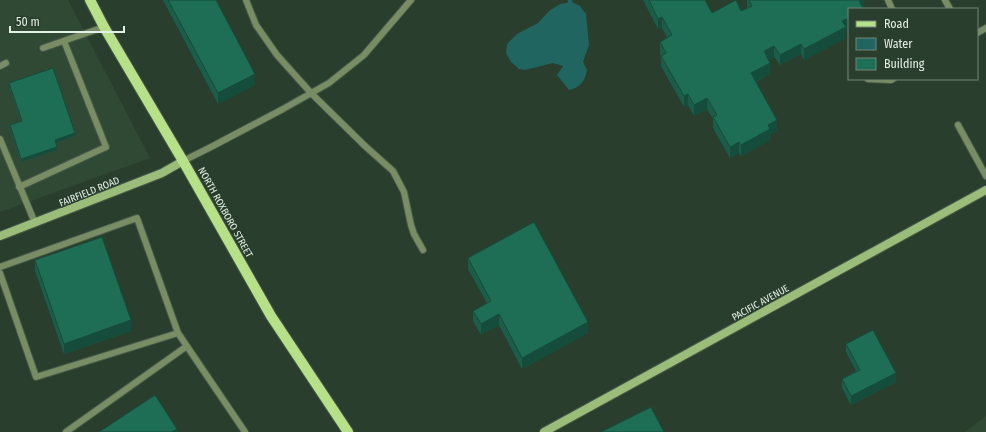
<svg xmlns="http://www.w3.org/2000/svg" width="986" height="432" viewBox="0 0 986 432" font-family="'Fira Sans Condensed',sans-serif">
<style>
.built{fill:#304935}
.water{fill:#20655f}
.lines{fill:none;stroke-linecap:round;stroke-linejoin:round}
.stream{stroke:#20655f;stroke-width:4.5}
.lane-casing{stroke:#485a4a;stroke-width:8}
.secondary-casing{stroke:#485a4a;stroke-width:10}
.primary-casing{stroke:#485a4a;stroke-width:12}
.lane{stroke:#788d63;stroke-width:6}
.secondary{stroke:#9bbd79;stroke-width:8}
.primary{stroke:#b6e189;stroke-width:10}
.wall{fill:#1a5e49}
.shaded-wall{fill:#154c3c}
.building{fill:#1e6d55;stroke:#154c3c}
.labels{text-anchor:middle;stroke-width:3;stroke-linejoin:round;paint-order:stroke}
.street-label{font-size:10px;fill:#e3f0e5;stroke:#2a3e2d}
</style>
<rect width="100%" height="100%" fill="#2a3e2d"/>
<!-- built -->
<path class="built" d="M0,0H68L150,158L0,212Z
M986,416V432H965Z"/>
<!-- water -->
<path class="water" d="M572,2L580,6L586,14L589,45L583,62L587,70C585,81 580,88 569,90L557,75L563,66L553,63L525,70L519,69L511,62L506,53L507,44L517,34L538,23L549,11L560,4Z"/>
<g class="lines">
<!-- stream -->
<path class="stream" d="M570,9V0"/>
<defs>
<path id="lane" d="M246,0L256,25L277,55L311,93L365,146L393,171L404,192L411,225L414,234L423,250
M888,0L892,9
M945,0L950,9
M977,33L986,28
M43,48L104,27
M0,66L6,63
M868,79L891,80L893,79
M958,125L986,176
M0,139L35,223
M183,161L211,147L283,109L329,83L364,55L411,0
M19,187L106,147L64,41
M0,267L137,218L178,333L245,432
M0,273L36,377L178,333
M66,432L187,346"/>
<path id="secondary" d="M0,236L162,173L183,161
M544,432L986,190"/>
<path id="primary" d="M90,0L104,27L183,161L271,316L348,432"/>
</defs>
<!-- lane casing -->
<use href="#lane" class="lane-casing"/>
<!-- secondary casing -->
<use href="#secondary" class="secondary-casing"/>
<!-- primary casing -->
<use href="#primary" class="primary-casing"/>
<!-- lane -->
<use href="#lane" class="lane"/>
<!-- secondary -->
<use href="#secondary" class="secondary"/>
<!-- primary -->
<use href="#primary" class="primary"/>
</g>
<!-- wall -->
<path class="wall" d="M163,0H216L255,85L218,104Z
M643,0H706V2L712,13L741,11L747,8V0H864V8L849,9V29L846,30V38L804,60L801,54L780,65L774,57L768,60L770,74L756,82L777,131L770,135V140L741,156L739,153L730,158L713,128V119L707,109L694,116L688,105L684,107L661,66V56L660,53V42L667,37L662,28L658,29Z
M9,83L75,136L56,143L57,150L21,162L10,128V125L21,121L9,86Z
M468,258L588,333L522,369L499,325L481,335L473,321V311L487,303L468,269Z
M35,260L131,331L64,354L35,271Z
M846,344L896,382L851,405L842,388V379L856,371L846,352Z"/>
<!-- shaded-wall -->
<path class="shaded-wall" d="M859,0H864V8L862,9Z
M662,17V28L658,29V19Z
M849,18V29L846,30V38L804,60V49L842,21Z
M801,44V54L780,65V55Z
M774,46V57L764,62V51Z
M770,63V74L751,84V73Z
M255,74V85L218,104V93Z
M688,94V105L684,107V96Z
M707,98V109L694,116V105Z
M777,120V131L770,135V140L741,156V145L768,125Z
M75,133V136L55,143V140Z
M739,142V153L730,158V147Z
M57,147V150L21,162V159Z
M499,314V325L481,335V324Z
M131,320V331L64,354V344Z
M588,322V333L522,369V358Z
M896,373V382L851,405V396Z
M177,429V432H172Z"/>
<!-- building -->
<path class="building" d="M168,0H216L255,74L218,93Z
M649,0H705L712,13L736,0L741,11L752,6L749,0H859L863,9H849V18L842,21L846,27L804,49L801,44L780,55L774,46L764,51L770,63L751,73L777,120L768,125L770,129L741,145L739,142L730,147L713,117L717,115L707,98L694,105L688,94L684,96L661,56L666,53L660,42L672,35L662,17L658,19Z
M53,68L75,133L55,140L57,147L21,159L10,125L22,121L9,83Z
M534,222L588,322L522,358L499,314L481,324L473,311L491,301L468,258Z
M102,237L131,320L64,344L35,260Z
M873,330L896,373L851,396L842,379L860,370L846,344Z
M155,395L177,429L172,432H99Z
M651,407L664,432H601Z"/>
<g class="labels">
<!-- street labels -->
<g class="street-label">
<text transform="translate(89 191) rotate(-22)" y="4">FAIRFIELD ROAD</text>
<text transform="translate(226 212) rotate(61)" y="4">NORTH ROXBORO STREET</text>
<text transform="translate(760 302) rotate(-29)" y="4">PACIFIC AVENUE</text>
</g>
</g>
<!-- legend -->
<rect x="848" y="8" width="130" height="72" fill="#2a3e2d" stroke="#748577"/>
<rect x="856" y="21" width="20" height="6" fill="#b6e189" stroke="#748577"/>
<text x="884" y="28" font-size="12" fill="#e3f0e5">Road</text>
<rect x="856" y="38" width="20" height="12" fill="#20655f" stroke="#748577"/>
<text x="884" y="48" font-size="12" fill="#e3f0e5">Water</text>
<rect x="856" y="58" width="20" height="12" fill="#1e6d55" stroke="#748577"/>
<text x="884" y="68" font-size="12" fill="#e3f0e5">Building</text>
<!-- scale -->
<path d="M10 26v6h114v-6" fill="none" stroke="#e3f0e5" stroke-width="2"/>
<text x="16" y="26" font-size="12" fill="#e3f0e5" stroke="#2a3e2d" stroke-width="3" paint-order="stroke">50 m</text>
</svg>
